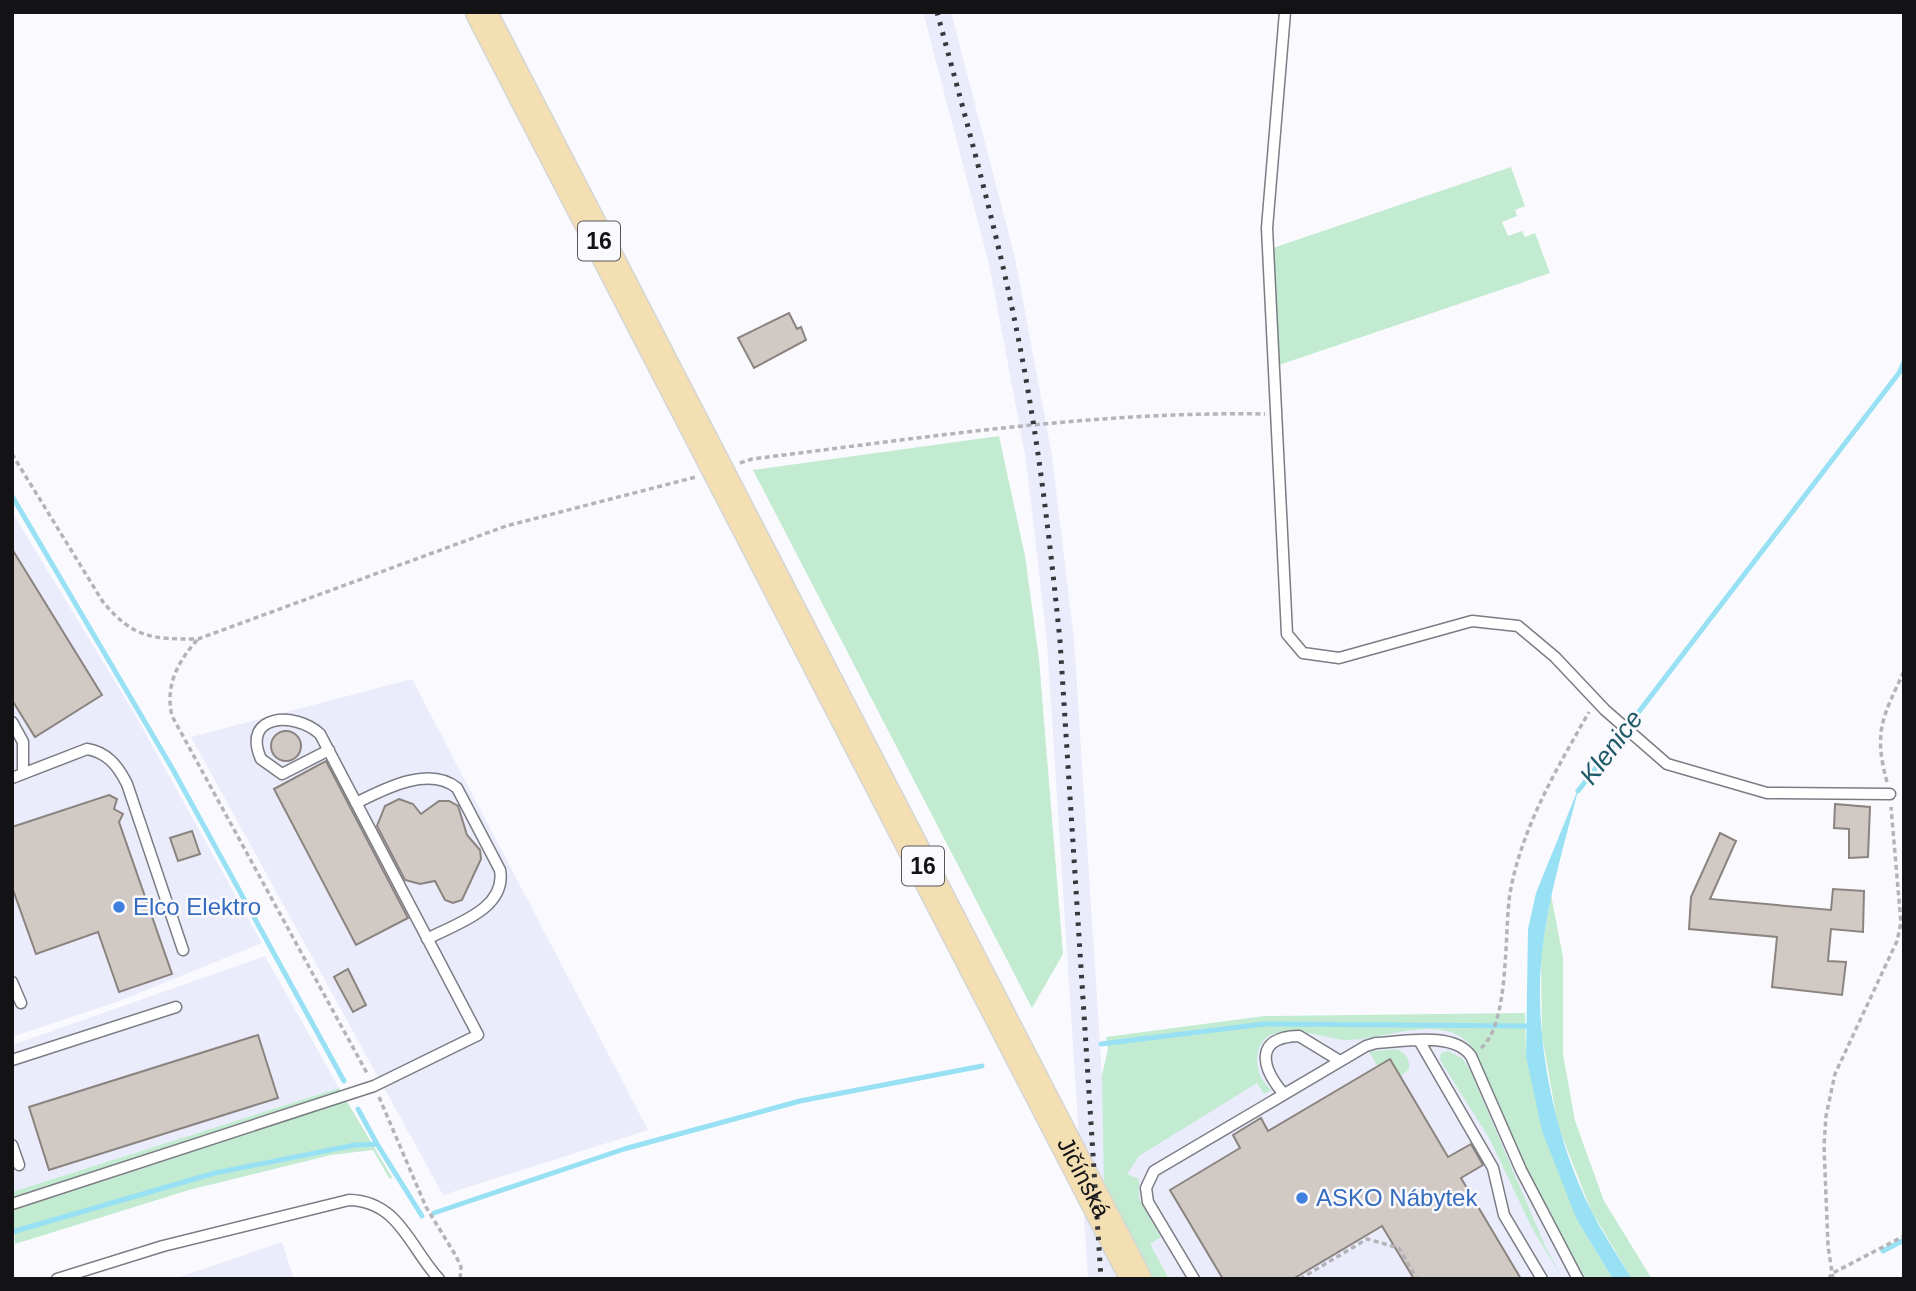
<svg xmlns="http://www.w3.org/2000/svg" width="1916" height="1291" viewBox="0 0 1916 1291" font-family="Helvetica,sans-serif">
<style>
.built{fill:#eaecfc}
.green{fill:#c2ebd1}
.water{fill:#98e1f4}
.lines{fill:none;stroke-linecap:round;stroke-linejoin:round}
.stream{stroke:#98e1f4;stroke-width:5}
.building{fill:#d1c9c4;stroke:#8b837f;stroke-width:2}
.service-casing{stroke:#7b7c84;stroke-width:13}
.primary-casing{stroke:#d5d5d5;stroke-width:33}
.path{stroke:#b4b4b8;stroke-width:3.5;stroke-dasharray:5 3.5;stroke-linecap:butt}
.service{stroke:#fff;stroke-width:10}
.primary{stroke:#f3dfb2;stroke-width:30}
.rail{stroke:#38383c;stroke-width:5;stroke-dasharray:3.5 7;stroke-linecap:butt}
.shop-dot{fill:#3f7fe0;stroke:#fafafe;stroke-width:2.5}
.labels{text-anchor:middle;stroke-width:5;stroke-linejoin:round;paint-order:stroke}
.shield{fill:#fafafe;stroke:#58585c;stroke-width:2}
.shield-label{font-size:23px;font-weight:bold;fill:#131316}
.shop-label{font-size:24px;fill:#366cbe;stroke:#fafafe;text-anchor:start}
.street-label{font-size:24px;fill:#131316;stroke:#fafafe}
.water-label{font-size:26px;font-style:italic;fill:#1d5967;stroke:#fafafe}
</style>
<rect width="100%" height="100%" fill="#fafafe"/>
<!-- built -->
<path class="built" d="M923,12H951L1015,258L1052,456L1074,640L1115,1279H1088L1047,642L1026,460L989,264Z
M12,512L133,711L262,943L117,1002L12,1037Z
M412,679L648,1130L443,1195L191,737Z
M265,956L339,1088L12,1192V1045Z
M1515,1017L1607,1279H1160L1110,1185L1111,1062L1280,1020Z
M282,1242L294,1279H174Z"/>
<!-- green -->
<path class="green" d="M1511,167L1525,206L1515,210L1517,216L1502,222L1508,236L1522,231L1525,237L1535,233L1550,273L1276,366L1273,248Z
M999,436L1025,556L1039,659L1063,954L1032,1008L753,470Z
M1551,895L1563,957V1054L1575,1121L1604,1201L1652,1279H1632L1591,1210L1558,1126L1542,1036L1541,954Z
M1525,1013L1526,1056L1577,1220L1613,1279H1586L1539,1195L1473,1048C1444,1010 1383,1041 1345,1040C1320,1038 1262,1013 1257,1057C1256,1070 1262,1081 1271,1090L1264,1094L1257,1083L1139,1156L1127,1174L1139,1179V1198L1161,1237L1150,1244L1169,1279H1151L1104,1187L1102,1075L1108,1049L1106,1037L1264,1016Z
M1396,1049C1406,1053 1410,1059 1409,1069L1400,1077L1390,1059L1378,1066L1369,1052Z
M1448,1051L1462,1058L1470,1070L1546,1248L1563,1279L1533,1230L1489,1138L1440,1060L1441,1053Z
M339,1088L393,1179L389,1178L373,1150L331,1155L189,1190L15,1244L12,1192Z"/>
<!-- water -->
<path class="water" d="M1579,787C1565,842 1548,897 1542,953C1533,1035 1554,1137 1591,1210C1603,1234 1618,1256 1632,1279H1613L1577,1220L1542,1131L1526,1056L1528,929L1536,893Z"/>
<g class="lines">
<!-- stream -->
<path class="stream" d="M12,496L172,768L344,1081
M1578,791L1899,373L1904,362
M1101,1044L1264,1024L1530,1026
M358,1109L377,1144
M434,1213L624,1149L800,1101L982,1066
M12,1232L215,1173L355,1145L377,1144L422,1216
M1883,1251L1904,1240"/>
</g>
<!-- building -->
<path class="building" d="M789,313L797,329L801,327L806,340L754,368L738,338Z
M12,549L102,695L35,737L12,700Z
M271 746a15 15 0 1 1 30 0a15 15 0 1 1-30 0Z
M326,761L408,918L356,945L274,789Z
M109,795L117,799L114,809L123,814L119,822L172,974L119,992L98,932L36,954L12,887V827Z
M399,799L413,804L421,814L439,801H449L458,806L467,835L480,850L481,859L462,900L453,903L445,900L435,881L420,884L405,880L377,826L385,806Z
M1835,804L1870,807L1868,857L1849,858V829L1834,828Z
M192,831L200,854L178,861L170,838Z
M1720,833L1736,841L1710,899L1831,910L1833,889L1864,891L1863,932L1831,929L1828,961L1846,962L1842,995L1772,987L1777,937L1689,929L1691,897Z
M348,969L366,1005L353,1012L334,977Z
M258,1035L278,1098L49,1170L29,1107Z
M1390,1059L1448,1157L1471,1144L1483,1165L1461,1178L1521,1279H1414L1382,1226L1293,1279H1223L1170,1190L1240,1148L1233,1135L1261,1118L1268,1131Z"/>
<g class="lines">
<defs>
<path id="service" d="M1285,12L1267,228L1287,634L1303,653L1339,658L1472,621L1518,626L1555,657L1605,710L1667,764L1767,793L1890,794
M12,722L23,742V772
M12,778L87,749C107,752 118,766 127,784L183,950
M356,803C384,789 429,765 457,788L500,870C507,909 455,924 427,939
M12,982L21,1003
M1420,1042L1493,1168L1504,1215L1542,1279
M12,1060L176,1007
M1283,1093C1261,1067 1254,1037 1299,1036L1340,1061
M12,1145L19,1165
M12,1204L374,1086L478,1035L320,734C295,711 241,714 261,759L282,774L329,750
M57,1279L163,1246L349,1200C399,1201 410,1248 439,1279
M1194,1279L1148,1202L1146,1188L1154,1171L1366,1046L1376,1043C1403,1042 1453,1031 1471,1056L1521,1170L1578,1279"/>
<g id="primary">
<path id="s1" d="M481,12L1136,1279"/>
</g>
</defs>
<!-- service casing -->
<use href="#service" class="service-casing"/>
<!-- primary casing -->
<use href="#primary" class="primary-casing"/>
<!-- path -->
<path class="path" d="M12,454L103,602C134,639 153,639 198,639L506,526L696,477
M740,463L752,459C922,438 1093,411 1265,414
M197,640C177,663 165,686 172,716L368,1075
M1887,782C1873,731 1883,717 1904,671
M1481,1048C1510,1024 1504,931 1510,893C1522,827 1556,770 1589,712
M379,1097L426,1207L456,1256L461,1267L460,1279
M1300,1279L1367,1239L1399,1248L1417,1279
M1829,1279L1831,1274L1904,1236
M1833,1279L1828,1246L1824,1146L1826,1116L1835,1074L1897,941L1901,923L1891,807"/>
<!-- service -->
<use href="#service" class="service"/>
<!-- primary -->
<use href="#primary" class="primary"/>
<!-- rail -->
<path class="rail" d="M937,12C967,123 998,234 1020,347C1039,444 1050,542 1060,641L1101,1279"/>
</g>
<!-- markers -->
<g class="shop-dot">
<circle cx="119" cy="907" r="7"/>
<circle cx="1302" cy="1198" r="7"/>
</g>
<g class="labels">
<!-- shield labels -->
<g class="shield">
<rect x="578" y="221.5" width="42" height="39" rx="5"/>
<rect x="902" y="846.5" width="42" height="39" rx="5"/>
</g>
<g class="shield-label">
<text x="599" y="249">16</text>
<text x="923" y="874">16</text>
</g>
<!-- shop labels -->
<g class="shop-label">
<text x="133" y="915">Elco Elektro</text>
<text x="1316" y="1206">ASKO Nábytek</text>
</g>
<!-- street labels -->
<g class="street-label">
<text dy="8" stroke="none"><textPath href="#s1" startOffset="1312">Jičínská</textPath></text>
</g>
<!-- water labels -->
<g class="water-label">
<text transform="translate(1611 747) rotate(-53)" y="9">Klenice</text>
</g>
</g>
<!-- border -->
<rect width="1916" height="1291" fill="none" stroke="#131316" stroke-width="28"/>
</svg>
